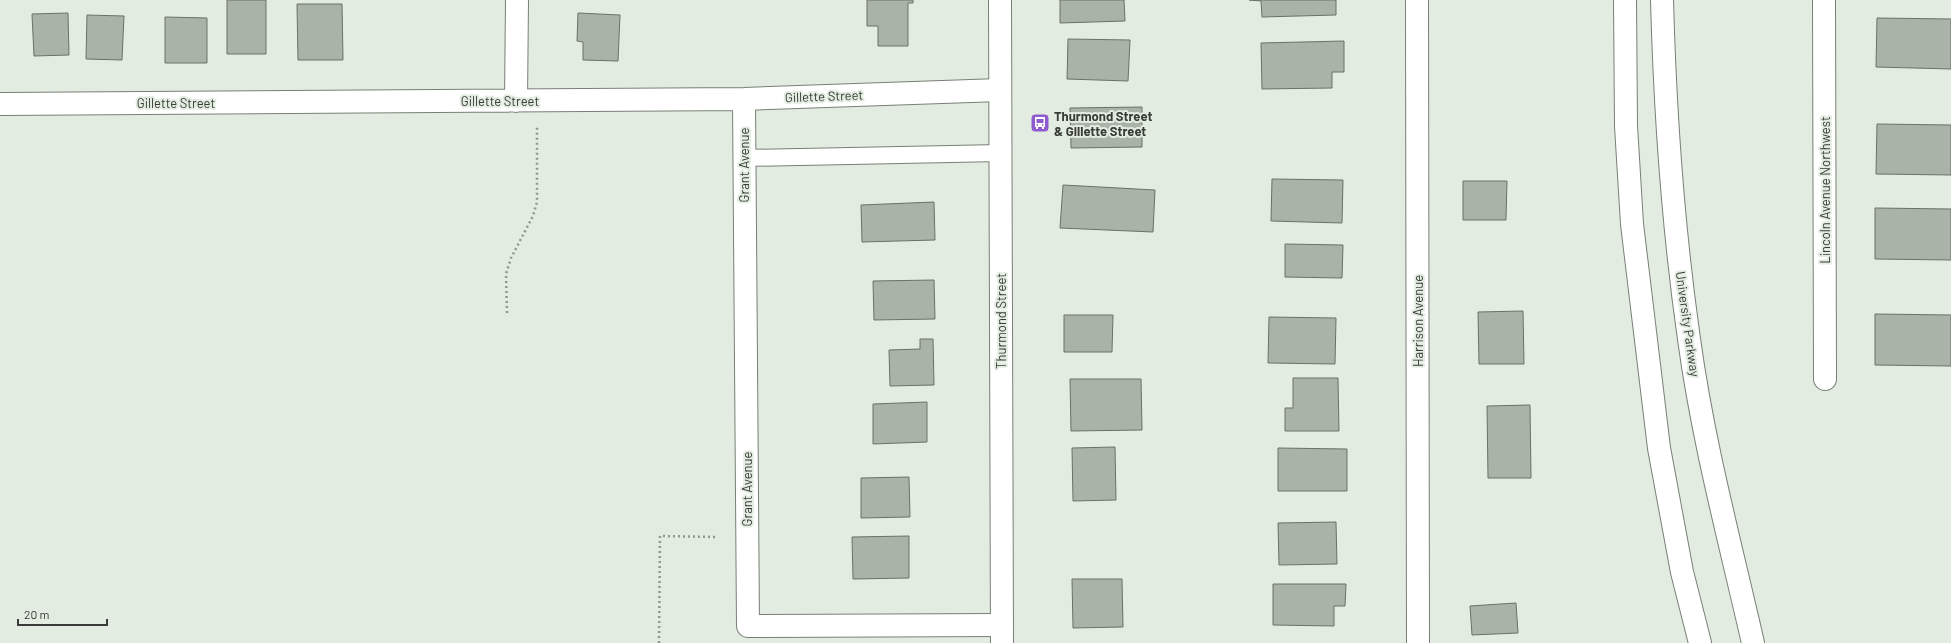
<svg xmlns="http://www.w3.org/2000/svg" width="1951" height="643" viewBox="0 0 1951 643" font-family="Barlow,sans-serif">
<style>
.building{fill:#aab3a8;stroke:#6a7268}
.lines{fill:none;stroke-linecap:round;stroke-linejoin:round}
.lane-casing{stroke:#788076;stroke-width:18}
.street-casing{stroke:#788076;stroke-width:24}
.secondary-casing{stroke:#788076;stroke-width:24}
.primary-casing{stroke:#788076;stroke-width:24}
.path{stroke:#90978f;stroke-width:2.5;stroke-dasharray:2 3;stroke-linecap:butt}
.lane{stroke:#fff;stroke-width:16}
.street{stroke:#fff;stroke-width:22}
.secondary{stroke:#fff;stroke-width:22}
.primary{stroke:#fff;stroke-width:22}
.labels{text-anchor:middle;stroke-width:4;stroke-linejoin:round;paint-order:stroke}
.street-label{font-size:13px;fill:#383b37;stroke:#e3ece1}
.poi-label{font-size:13px;font-weight:bold;fill:#383b37;stroke:#e3ece1;text-anchor:start}
</style>
<rect width="100%" height="100%" fill="#e3ece1"/>
<!-- building -->
<path class="building" d="M227,0H266V54H227Z
M867,0H913V3H908V46H878V26H867Z
M1060,0H1124L1125,21L1060,23Z
M1249,0H1336V15L1262,17L1261,1Z
M297,4H342L343,60H298Z
M68,13L69,55L34,56L32,14Z
M578,13L620,15L618,61L583,60V42L577,41Z
M87,15L124,16L122,60L86,59Z
M165,17L207,18V63H165Z
M1877,18L1951,19V69L1876,67Z
M1068,39L1130,40L1128,81L1067,79Z
M1344,41V72H1332V88L1262,89L1261,43Z
M1142,107V147L1071,148L1070,108Z
M1877,124L1951,125V175L1876,174Z
M1272,179L1343,180L1342,223L1271,221Z
M1463,181H1507L1506,220H1463Z
M1063,185L1155,190L1153,232L1060,228Z
M934,202L935,240L862,242L861,205Z
M1875,208L1951,209V260L1875,259Z
M1285,244L1343,245L1342,278L1285,277Z
M934,280L935,319L874,320L873,281Z
M1523,311L1524,364H1479L1478,312Z
M1875,314L1951,315V366L1875,365Z
M1064,315H1113L1112,352H1064Z
M1269,317L1336,318L1335,364L1268,363Z
M920,339H933L934,385L890,386L889,350L920,349Z
M1293,378H1338L1339,431H1285V408H1293Z
M1070,379H1141L1142,430L1071,431Z
M927,402V442L873,444V404Z
M1530,405L1531,478H1488L1487,406Z
M1115,447L1116,500L1073,501L1072,448Z
M1278,448L1347,449V491H1278Z
M909,477L910,517L861,518V478Z
M1336,522L1337,564L1279,565L1278,523Z
M909,536V578L853,579L852,537Z
M1072,579H1122L1123,627L1073,628Z
M1273,584H1346L1345,606H1334V626L1273,625Z
M1516,603L1518,633L1472,635L1470,606Z"/>
<g class="lines">
<defs>
<path id="lane" d="M744,158L1001,153"/>
<path id="street" d="M1417,0L1418,643
M1824,0L1825,379
M744,99L748,626L1002,625
M516,101L517,0
M0,104L744,99L1000,90"/>
<path id="secondary" d="M1000,0L1002,643"/>
<path id="primary" d="M1625,0L1626,126L1632,224L1659,448L1682,572L1700,643
M1662,0C1665,113 1673,227 1689,339C1703,442 1730,542 1753,643"/>
</defs>
<!-- lane casing -->
<use href="#lane" class="lane-casing"/>
<!-- street casing -->
<use href="#street" class="street-casing"/>
<!-- secondary casing -->
<use href="#secondary" class="secondary-casing"/>
<!-- primary casing -->
<use href="#primary" class="primary-casing"/>
<!-- path -->
<path class="path" d="M507,313L506,274L511,258L533,216L537,202V127
M659,643L660,536L717,537"/>
<!-- lane -->
<use href="#lane" class="lane"/>
<!-- street -->
<use href="#street" class="street"/>
<!-- secondary -->
<use href="#secondary" class="secondary"/>
<!-- primary -->
<use href="#primary" class="primary"/>
</g>
<!-- icons -->
<defs>
<symbol id="bus-square" viewBox="-11 -11 22 22"><rect x="-9" y="-9" width="18" height="18" rx="4" fill="#925ad2" stroke="#e3ece1"/><path d="M-5-6H5V4H4V6H2V4H-2V6H-4V4H-5ZM-3.5-4V0h7V-4ZM-3.5 1.2v1.5H-2V1.2ZM2 1.2v1.5H3.5V1.2Z" fill="#fff"/></symbol>
</defs>
<g fill-rule="evenodd">
<use href="#bus-square" x="1029" y="112" width="22" height="22"/>
</g>
<g class="labels">
<!-- street labels -->
<g class="street-label">
<text transform="translate(824 96) rotate(-2)" y="5">Gillette Street</text>
<text x="500" y="106">Gillette Street</text>
<text x="176" y="108">Gillette Street</text>
<text transform="translate(744 165) rotate(-90)" y="5">Grant Avenue</text>
<text transform="translate(1825 190) rotate(-90)" y="5">Lincoln Avenue Northwest</text>
<text transform="translate(1001 321) rotate(-90)" y="5">Thurmond Street</text>
<text transform="translate(1418 321) rotate(-90)" y="5">Harrison Avenue</text>
<text transform="translate(1688 324) rotate(82)" y="5">University Parkway</text>
<text transform="translate(747 489) rotate(-90)" y="5">Grant Avenue</text>
</g>
<!-- poi labels -->
<g class="poi-label">
<text x="1054" y="121">Thurmond Street<tspan x="1054" dy="15">&amp; Gillette Street</tspan></text>
</g>
</g>
<!-- scale -->
<path d="M18 619v6h89v-6" fill="none" stroke="#383b37" stroke-width="2"/>
<text x="24" y="619" font-size="12" fill="#383b37" stroke="#e3ece1" stroke-width="3" paint-order="stroke">20 m</text>
</svg>
